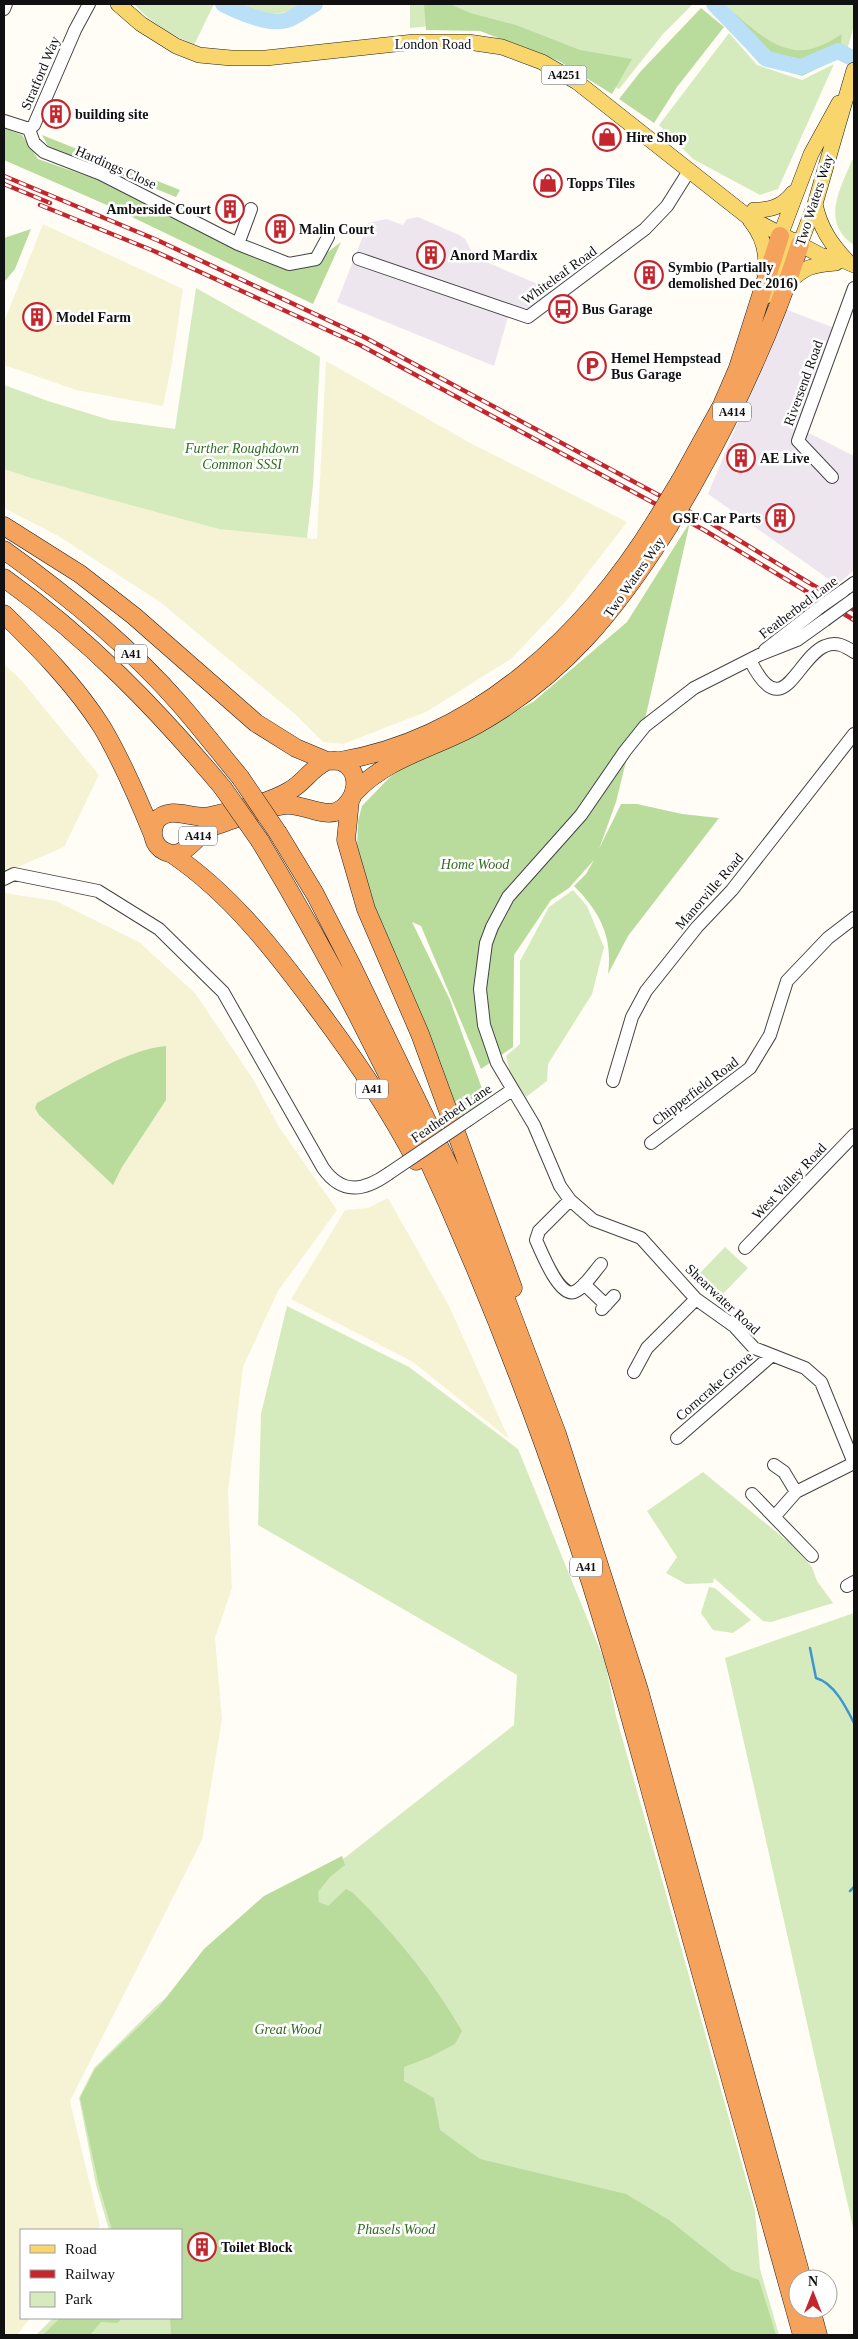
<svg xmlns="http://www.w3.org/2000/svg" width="858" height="2339" viewBox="0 0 858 2339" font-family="Georgia,serif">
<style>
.industrial{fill:#eee6ef}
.farmland{fill:#f6f3d4}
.green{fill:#d5ebbd}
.forest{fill:#b9dc9c}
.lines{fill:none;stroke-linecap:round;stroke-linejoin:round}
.stream{stroke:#3f96cf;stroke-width:2.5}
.river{stroke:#b9e0f7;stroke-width:16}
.minor-casing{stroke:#444;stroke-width:14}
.major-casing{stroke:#222;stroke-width:16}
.highway-casing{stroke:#222;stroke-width:19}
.minor{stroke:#fff;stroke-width:12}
.major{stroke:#f9d66b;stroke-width:15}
.highway{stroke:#f5a25d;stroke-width:18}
.rail-casing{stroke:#c4262e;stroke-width:4.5}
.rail{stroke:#fff;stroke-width:2.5;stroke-dasharray:8;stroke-linecap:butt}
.minor-bridge-casing{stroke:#444;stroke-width:14;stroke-linecap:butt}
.highway-bridge-casing{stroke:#222;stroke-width:19;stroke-linecap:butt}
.minor-bridge{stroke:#fff;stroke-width:12}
.highway-bridge{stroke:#f5a25d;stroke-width:18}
.labels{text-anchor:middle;stroke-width:5;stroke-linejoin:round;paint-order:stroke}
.shield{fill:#fff;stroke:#585858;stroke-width:1}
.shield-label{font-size:12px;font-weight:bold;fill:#111}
.street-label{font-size:14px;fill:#111;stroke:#fff}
.poi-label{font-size:14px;font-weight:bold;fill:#111;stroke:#fff;text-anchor:start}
.park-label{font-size:14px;font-style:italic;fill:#2f6b1f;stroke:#fff}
</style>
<rect width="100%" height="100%" fill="#fffdf5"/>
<!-- industrial -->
<path class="industrial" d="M418,217L459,235L465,239L475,257L549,289L558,302L528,322L508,317L494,366L337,302L368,223L386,219L403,225L407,219Z
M785,309L845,332L805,431L854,456V570L837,585L708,494Z"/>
<!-- farmland -->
<path class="farmland" d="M43,224L183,289L172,363L163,406L76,390L4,365V322Z
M326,361L472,444L627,522L566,601L511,659L426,712L343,744L323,742L295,714L160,602L60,537L4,508V469L31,478L307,538L317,539Z
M4,664L22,681L99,775L64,847L4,873Z
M4,893L56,901L139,942L195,993L253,1079L279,1127L337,1210L278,1291L243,1367L228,1492L232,1588L215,1638L222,1719L202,1840L70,2101L100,2226L97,2230H21V2318H30L17,2335H4Z
M388,1198L449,1306L509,1439L413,1362L291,1299L345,1210L368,1208Z"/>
<!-- green -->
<path class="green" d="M134,4H214L194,45C171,34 151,23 134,4Z
M238,4H302C279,19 261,14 238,4Z
M410,4H693L663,34L619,89L570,63L471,22L410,28Z
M724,4H854V25L848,47L803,67L766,57Z
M729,33L757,65L802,80L834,64L778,189L760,195L693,159L659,125Z
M852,160L854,161V245C820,222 840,190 852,160Z
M196,288L320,357L313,485L307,538L219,529L31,478L4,469V385L48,401L110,420L175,429Z
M573,890L587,906L604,947L592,994L548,1064L547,1081L526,1097L511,1076L506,1056L520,1044V961L549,907Z
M725,1247L748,1268L718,1299L695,1278Z
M287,1306L409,1367L518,1449L605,1662L616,1716L755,2211L760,2269L779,2335H36L53,2318H181V2230H109L96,2185L79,2098L94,2068L157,2005L514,1725L517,1675L258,1525L261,1414Z
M703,1472L791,1544L812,1567L817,1581L833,1603L771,1622L763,1621L714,1578L713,1583L686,1584L666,1573L677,1557L647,1511Z
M709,1587L715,1588L751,1620L733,1633L713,1630L701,1613Z
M854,1613V2232L725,1658Z"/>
<!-- forest -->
<path class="forest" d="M424,4H450L470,13L516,25L580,50L632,59L612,94L559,61L480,31L426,30Z
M701,8L724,27L677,87L654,123L619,99L641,71Z
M735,14C759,34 785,59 817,47C826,44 834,39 842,34L839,58L802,76L760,64L729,29Z
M4,128L22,135L38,159L98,180L287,267L312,264L341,242L313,304L109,206L4,160Z
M42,135L180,190L176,197L48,146Z
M31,229L15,269L4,282V238Z
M690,522L645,719L632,737L616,802L599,849L621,804H637L682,814L719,818L628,936L608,974C613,937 600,912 574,886L586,874L594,860L569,888L551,900L514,955L513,1047L481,1069L421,926L412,922L450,1000L485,1097L480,1105L461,1118L375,907L357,848L358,821L362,806L390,777L405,765L437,753L533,702L627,622Z
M166,1046V1100L122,1167L113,1185L39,1115L35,1108L37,1103C72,1084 127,1049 166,1046Z
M342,1856L345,1865L330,1877L318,1892L319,1902L328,1906L346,1889L353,1893C396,1935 431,1978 462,2031L455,2044L430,2057L404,2067V2081L434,2098L440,2130L480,2159L626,2194L669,2220L732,2270L759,2280L776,2335H171L170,2318H181V2230H112L99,2186L80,2098L95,2069L158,2008L204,1949L264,1896Z
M60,2318H122L118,2323L101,2322L90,2335H43Z"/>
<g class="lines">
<!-- stream -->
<path class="stream" d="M810,1648L816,1678C834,1683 846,1707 854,1723
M850,1891L854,1887"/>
<!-- river -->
<path class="river" d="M223,4C239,12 269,26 287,20C296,17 306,9 315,4
M714,4L767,59L801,67L838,51L854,59"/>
<defs>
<path id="minor" d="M4,9L6,4
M4,121L29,129
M29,129L34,143L44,152L101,174L238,244L289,264L316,259L328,237
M29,129L34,125L75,30L89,4
M238,244L251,209
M359,259L528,317L645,229L667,206L689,171
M832,477L798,441L854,288
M843,591L854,583
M825,620L797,640L759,655L694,688L645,726L625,751L581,815L508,897L492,927L486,943L480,989L484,1025L497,1063L534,1125L560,1186L570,1200L593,1220L641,1238L696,1299L734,1326L754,1348L805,1368L821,1382L854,1463
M765,650L823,605
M750,660C783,727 796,658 825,646C836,641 845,646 854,652
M4,879L14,874L98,891L159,929L223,992L323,1168C342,1195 364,1191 388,1174
M613,1081L632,1017L646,991L697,927L732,890L854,734
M468,1120L512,1090
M651,1143L750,1068L770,1035L787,981L828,938L854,918
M570,1200L539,1231L536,1240C541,1251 559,1297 574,1292C584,1288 594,1272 601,1264
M745,1248L854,1135
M584,1284L606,1305
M602,1309L614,1296
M634,1372L647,1348L696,1299
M677,1438L771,1356
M774,1465L784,1472L796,1492
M752,1494L812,1556
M775,1516L796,1492L854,1463
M847,1586L854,1582"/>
<path id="major" d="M118,4L141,24L176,46L199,55L231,58H266L414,42H468L502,47L542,62L577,82L748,217L822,256L840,259L854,265
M815,204C820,228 831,244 847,261
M754,210C771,210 782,207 793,193
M750,220C762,235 769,252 764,272
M780,236L811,154L839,103
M800,244L815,204L854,70
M786,285C804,267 811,265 836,263
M766,296L792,242L800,239"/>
<path id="highway" d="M680,481L722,405L738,368L780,236
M691,488C735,410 773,330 800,244
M4,526L80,574L134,616L256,723L296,748L327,761
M4,550C67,595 128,645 179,703C200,727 220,753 240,777
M4,578C89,639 156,708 223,788
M4,614C39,648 76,686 102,727C122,761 138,798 153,835
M327,761C332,761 338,760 342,762C363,772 357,802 338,811C324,818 303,804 287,805C268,806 236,819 217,825C200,831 195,844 181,852C171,857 157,850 154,839C152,833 153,827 156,821C170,804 192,820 210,816C236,810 266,804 289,791C304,783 311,768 327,761Z
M340,761C477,738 587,633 657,519
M355,792C389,756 436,748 478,724C564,675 617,609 669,526
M350,800L346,840L366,909L420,1034L513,1288
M278,833L315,894L350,962L459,1187L501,1286L557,1434L639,1690L802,2279
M260,841C398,1069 505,1318 587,1571C615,1657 638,1746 662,1833C709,2000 755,2168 802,2335
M172,854C231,894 275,951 317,1008C353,1056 388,1107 416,1161
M811,2309L818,2335"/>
</defs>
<!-- minor casing -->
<use href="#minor" class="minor-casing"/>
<!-- major casing -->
<use href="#major" class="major-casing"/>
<!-- highway casing -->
<use href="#highway" class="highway-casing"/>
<!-- minor -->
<use href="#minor" class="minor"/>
<!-- major -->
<use href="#major" class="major"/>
<!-- highway -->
<use href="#highway" class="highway"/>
<defs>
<path id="rail" d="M4,176L157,240L364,337L709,522L854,610
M4,184L50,203
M40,205L154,251L360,345L704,530L854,620"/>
</defs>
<!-- rail casing -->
<use href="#rail" class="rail-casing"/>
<!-- rail -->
<use href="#rail" class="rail"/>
<defs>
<path id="minor-bridge" d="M823,605L843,591
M825,620L854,599
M388,1174L468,1120"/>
<path id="highway-bridge" d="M657,519L680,481
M669,526L691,488
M240,777L278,833
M223,788L260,841"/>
</defs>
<!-- minor-bridge casing -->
<use href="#minor-bridge" class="minor-bridge-casing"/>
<!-- highway-bridge casing -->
<use href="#highway-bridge" class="highway-bridge-casing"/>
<!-- minor-bridge -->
<use href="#minor-bridge" class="minor-bridge"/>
<!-- highway-bridge -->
<use href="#highway-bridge" class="highway-bridge"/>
</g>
<!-- icons -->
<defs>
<symbol id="building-ring" viewBox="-11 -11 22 22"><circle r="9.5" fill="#fff" stroke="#c4262e" stroke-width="1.5"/><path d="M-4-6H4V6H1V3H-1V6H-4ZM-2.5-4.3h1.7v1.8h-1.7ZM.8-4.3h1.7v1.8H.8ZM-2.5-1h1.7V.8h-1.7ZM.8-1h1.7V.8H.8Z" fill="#c4262e"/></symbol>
<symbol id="shop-ring" viewBox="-11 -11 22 22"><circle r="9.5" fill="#fff" stroke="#c4262e" stroke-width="1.5"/><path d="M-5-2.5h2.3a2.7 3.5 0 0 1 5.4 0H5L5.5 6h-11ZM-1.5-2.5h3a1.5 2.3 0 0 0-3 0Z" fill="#c4262e"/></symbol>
<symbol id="bus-ring" viewBox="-11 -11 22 22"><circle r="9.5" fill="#fff" stroke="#c4262e" stroke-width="1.5"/><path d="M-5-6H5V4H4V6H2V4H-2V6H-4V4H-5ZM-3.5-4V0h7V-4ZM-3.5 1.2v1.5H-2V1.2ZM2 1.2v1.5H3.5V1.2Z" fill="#c4262e"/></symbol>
<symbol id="parking-ring" viewBox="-11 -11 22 22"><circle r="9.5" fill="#fff" stroke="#c4262e" stroke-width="1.5"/><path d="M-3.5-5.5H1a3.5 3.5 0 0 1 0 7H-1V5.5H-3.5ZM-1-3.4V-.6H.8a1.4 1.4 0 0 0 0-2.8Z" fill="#c4262e"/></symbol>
</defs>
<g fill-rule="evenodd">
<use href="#building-ring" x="40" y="98" width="32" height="32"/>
<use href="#shop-ring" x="591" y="121" width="32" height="32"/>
<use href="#shop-ring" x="532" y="167" width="32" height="32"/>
<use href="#building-ring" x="214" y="193" width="32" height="32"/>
<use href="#building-ring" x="264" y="213" width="32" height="32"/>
<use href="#building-ring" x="415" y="239" width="32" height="32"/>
<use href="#building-ring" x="633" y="259" width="32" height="32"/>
<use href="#bus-ring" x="547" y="293" width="32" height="32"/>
<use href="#building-ring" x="21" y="301" width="32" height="32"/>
<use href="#parking-ring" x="576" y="350" width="32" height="32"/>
<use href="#building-ring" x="725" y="442" width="32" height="32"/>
<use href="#building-ring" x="764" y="502" width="32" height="32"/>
<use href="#building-ring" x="186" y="2231" width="32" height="32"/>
</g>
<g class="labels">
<!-- shield labels -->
<g class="shield">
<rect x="541.5" y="65.5" width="45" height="19" rx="4"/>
<rect x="713" y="402.5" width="38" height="19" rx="4"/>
<rect x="115" y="644.5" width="32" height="19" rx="4"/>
<rect x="179" y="826.5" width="38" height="19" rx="4"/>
<rect x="356" y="1079.5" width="32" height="19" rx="4"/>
<rect x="570" y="1557.5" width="32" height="19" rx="4"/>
</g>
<g class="shield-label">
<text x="564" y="79">A4251</text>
<text x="732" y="416">A414</text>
<text x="131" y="658">A41</text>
<text x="198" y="840">A414</text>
<text x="372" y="1093">A41</text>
<text x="586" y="1571">A41</text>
</g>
<!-- street labels -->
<g class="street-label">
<text x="433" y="49">London Road</text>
<text transform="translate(40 73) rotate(-67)" y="5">Stratford Way</text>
<text transform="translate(116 167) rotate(24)" y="5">Hardings Close</text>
<text transform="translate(814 200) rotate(-72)" y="5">Two Waters Way</text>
<text transform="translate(559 275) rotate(-36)" y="5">Whiteleaf Road</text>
<text transform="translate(803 383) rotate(-70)" y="5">Riversend Road</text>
<text transform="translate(634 577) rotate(-55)" y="5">Two Waters Way</text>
<text transform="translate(798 607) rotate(-37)" y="5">Featherbed Lane</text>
<text transform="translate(709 891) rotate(-49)" y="5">Manorville Road</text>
<text transform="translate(695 1091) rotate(-37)" y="5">Chipperfield Road</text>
<text transform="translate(451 1113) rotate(-34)" y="5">Featherbed Lane</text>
<text transform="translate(789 1181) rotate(-46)" y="5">West Valley Road</text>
<text transform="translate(723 1299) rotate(43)" y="5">Shearwater Road</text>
<text transform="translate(714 1386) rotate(-41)" y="5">Corncrake Grove</text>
</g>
<!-- poi labels -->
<g class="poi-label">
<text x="75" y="119">building site</text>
<text x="626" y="142">Hire Shop</text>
<text x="567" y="188">Topps Tiles</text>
<text x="211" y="214" text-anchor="end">Amberside Court</text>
<text x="299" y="234">Malin Court</text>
<text x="450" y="260">Anord Mardix</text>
<text x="668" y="272">Symbio (Partially<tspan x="668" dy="16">demolished Dec 2016)</tspan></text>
<text x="582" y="314">Bus Garage</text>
<text x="56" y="322">Model Farm</text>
<text x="611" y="363">Hemel Hempstead<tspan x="611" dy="16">Bus Garage</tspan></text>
<text x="760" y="463">AE Live</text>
<text x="761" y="523" text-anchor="end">GSF Car Parts</text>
<text x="221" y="2252">Toilet Block</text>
</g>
<!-- park labels -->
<g class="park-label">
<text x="242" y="453">Further Roughdown<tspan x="242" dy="16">Common SSSI</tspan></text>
<text x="475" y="869">Home Wood</text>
<text x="288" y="2034">Great Wood</text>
<text x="396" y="2234">Phasels Wood</text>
</g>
</g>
<!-- border -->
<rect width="858" height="2339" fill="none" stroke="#111111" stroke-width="10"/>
<!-- legend -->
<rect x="20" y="2229" width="162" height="90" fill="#ffffff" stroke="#a0a0a0"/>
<rect x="30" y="2245" width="25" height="8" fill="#f9d66b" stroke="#a0a0a0"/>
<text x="65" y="2254" font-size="15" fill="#111111">Road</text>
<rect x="30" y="2270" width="25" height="8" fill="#c4262e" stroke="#a0a0a0"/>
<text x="65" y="2279" font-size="15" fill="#111111">Railway</text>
<rect x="30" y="2292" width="25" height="15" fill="#d5ebbd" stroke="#a0a0a0"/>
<text x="65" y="2304" font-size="15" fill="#111111">Park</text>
<!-- north arrow -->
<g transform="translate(813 2294)"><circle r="24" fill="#ffffff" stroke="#a0a0a0"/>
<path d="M0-4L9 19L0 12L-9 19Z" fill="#c4262e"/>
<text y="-8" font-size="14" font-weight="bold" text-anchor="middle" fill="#111111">N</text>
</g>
</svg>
